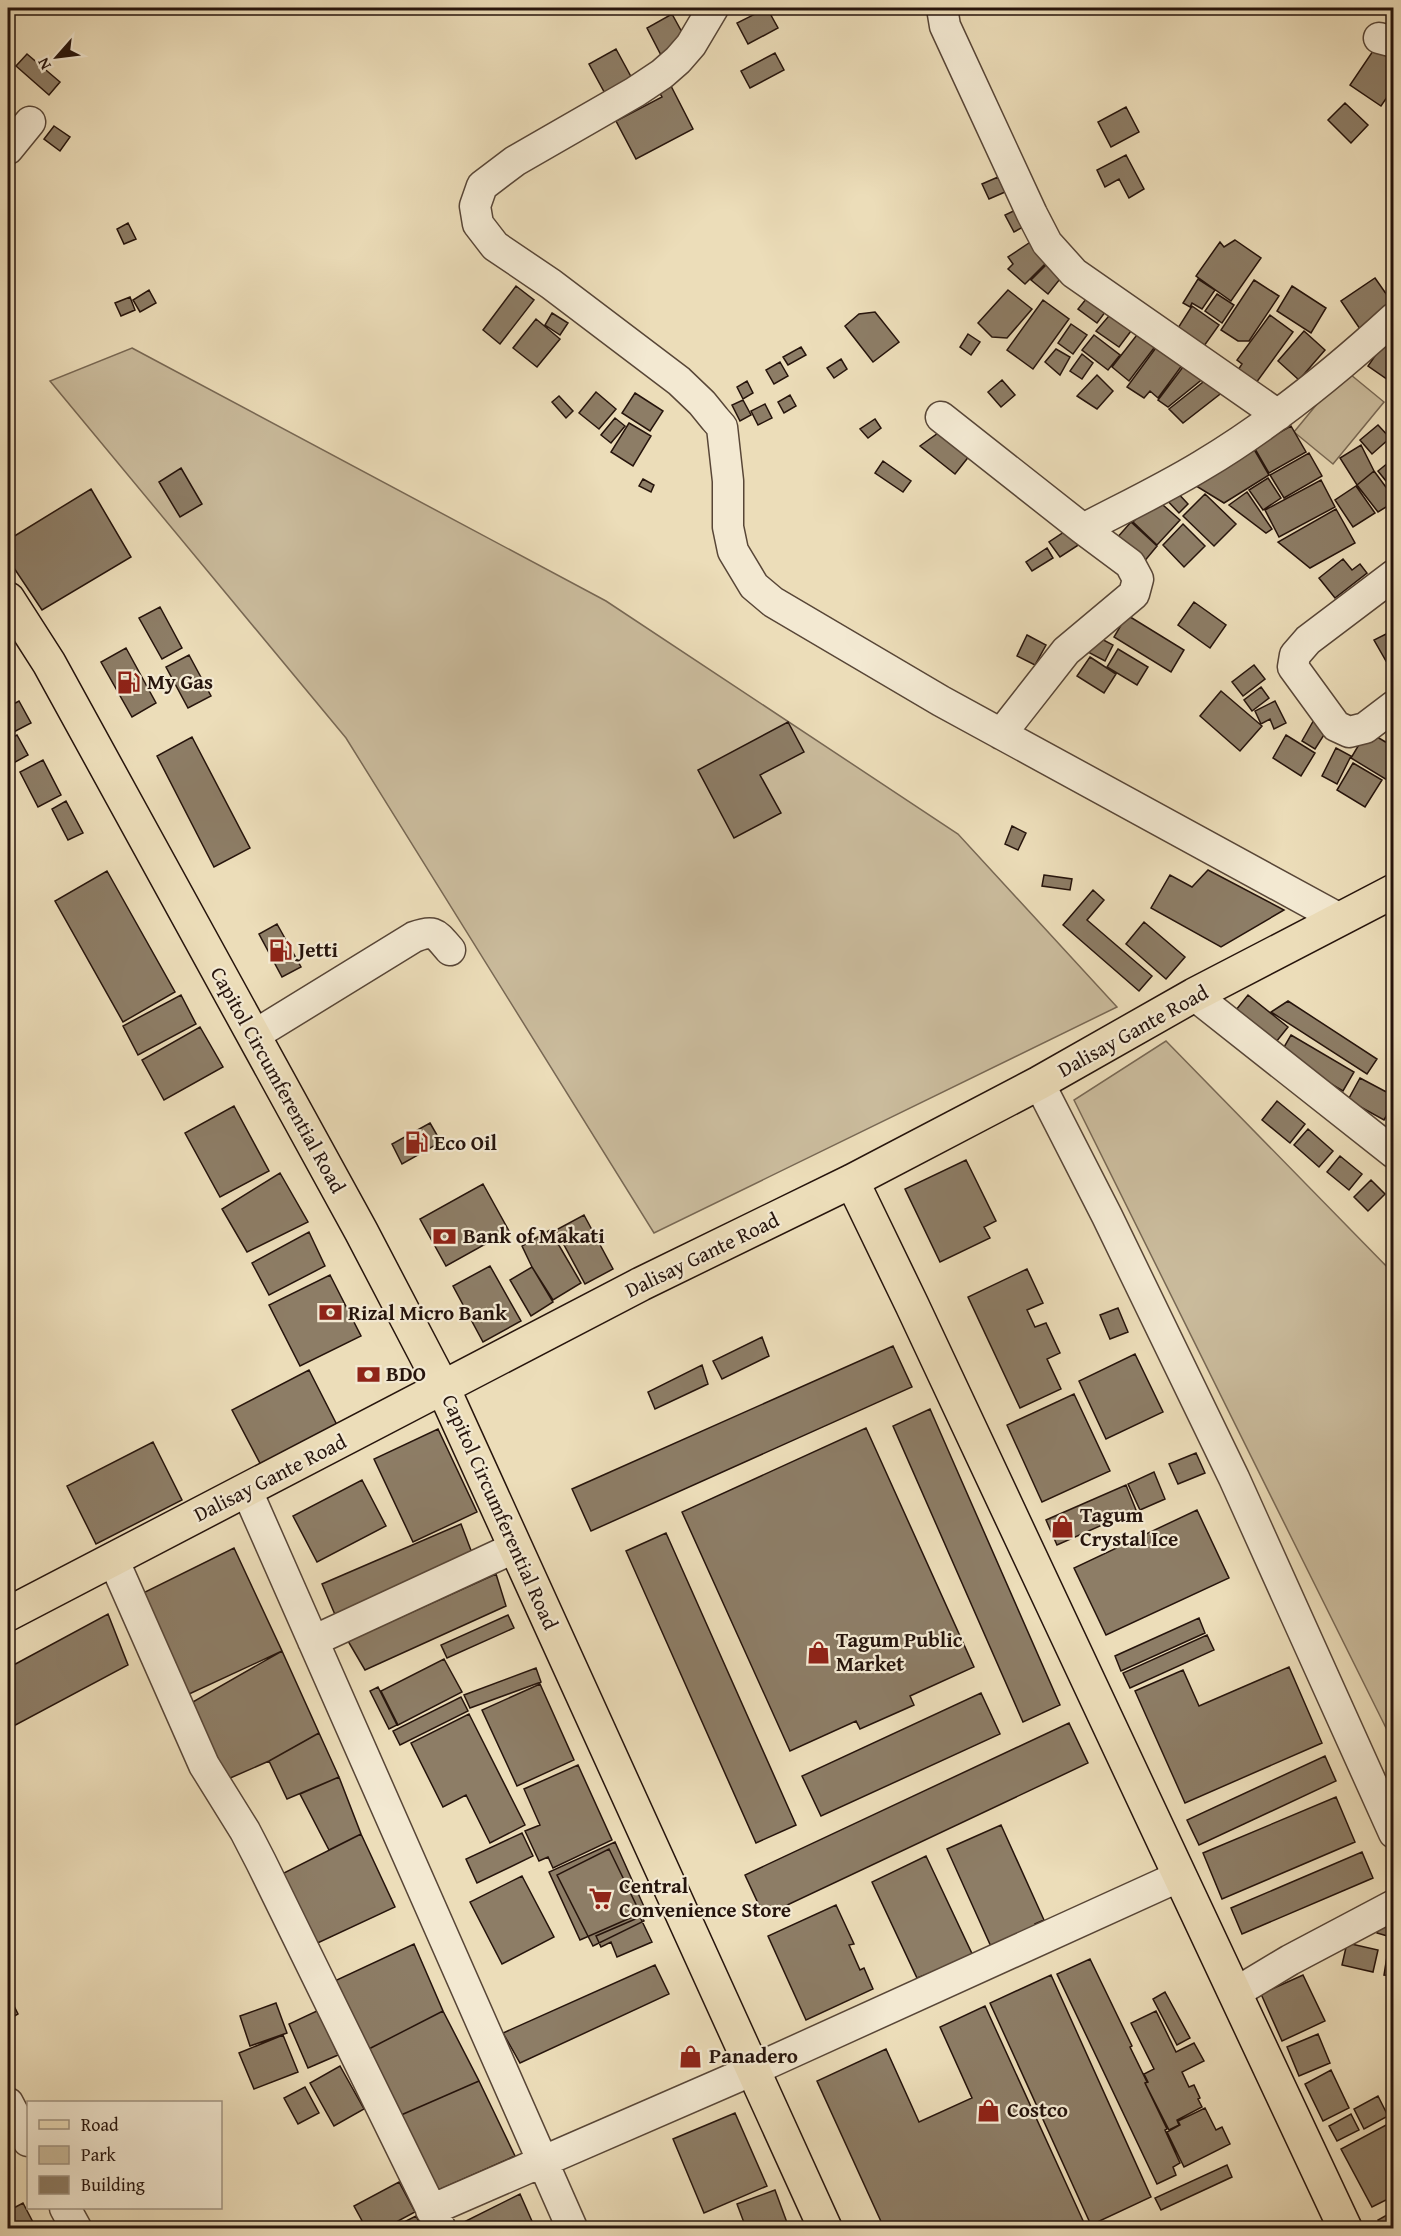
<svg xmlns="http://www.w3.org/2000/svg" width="1401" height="2236" viewBox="0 0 1401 2236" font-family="'Gentium Book Plus',serif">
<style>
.green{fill:#cabb9c;stroke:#786854;stroke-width:1.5}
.building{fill:#8d7d66;stroke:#26140c;stroke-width:1.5}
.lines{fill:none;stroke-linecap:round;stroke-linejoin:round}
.minor-casing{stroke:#584637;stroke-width:33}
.major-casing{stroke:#26140c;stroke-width:36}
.minor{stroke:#f3e9d2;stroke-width:30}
.major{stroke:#ecddb9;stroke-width:33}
.labels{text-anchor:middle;stroke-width:4.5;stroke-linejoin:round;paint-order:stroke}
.poi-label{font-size:21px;font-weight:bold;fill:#26140c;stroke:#f3e9d2;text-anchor:start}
.street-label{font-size:21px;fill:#26140c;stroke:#f3e9d2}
</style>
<rect width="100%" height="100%" fill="#ecddb9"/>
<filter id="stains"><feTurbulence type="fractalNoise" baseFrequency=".00333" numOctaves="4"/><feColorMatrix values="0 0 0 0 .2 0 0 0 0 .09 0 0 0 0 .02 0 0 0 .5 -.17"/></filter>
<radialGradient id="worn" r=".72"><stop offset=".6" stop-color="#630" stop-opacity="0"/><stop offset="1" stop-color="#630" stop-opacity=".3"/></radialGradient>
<!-- green -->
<path class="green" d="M132,348L606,601L958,834L1117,1007L654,1233L346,738L50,381Z
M1345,370L1384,402L1333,464L1294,432Z
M1166,1041L1393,1273V1742L1074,1100Z"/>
<!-- building -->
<path class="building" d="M767,8L778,28L748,44L737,23Z
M672,14L689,45L663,59L647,28Z
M1375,48L1394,61V87L1381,106L1350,85Z
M616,49L635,84L608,99L589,64Z
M775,53L784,70L750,88L741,71Z
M27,54L60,82L49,95L16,66Z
M670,84L693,129L636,159L616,121L662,97L658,90Z
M1345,103L1368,125L1351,143L1328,120Z
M1126,107L1139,132L1111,147L1098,122Z
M54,126L70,137L60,151L44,139Z
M1126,155L1144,189L1129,198L1119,179L1105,187L1097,170Z
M998,177L1005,192L989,199L982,184Z
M1024,206L1032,222L1014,232L1005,215Z
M128,223L136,239L124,244L117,229Z
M1235,240L1261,258L1231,301L1196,276L1220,242L1224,247Z
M1032,241L1047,262L1025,284L1008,269L1013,264L1008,257Z
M1048,263L1064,274L1048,294L1031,280Z
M1375,278L1394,305L1360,329L1341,301Z
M1198,279L1215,290L1202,309L1192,303L1190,307L1183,303Z
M1254,280L1279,296L1249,341H1238L1221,330Z
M516,286L534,300L500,344L483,330Z
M1292,286L1326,308L1311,333L1277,311Z
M149,290L156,303L140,312L133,300Z
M1008,290L1032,309L1007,338L992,337L978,323Z
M1091,293L1109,307L1097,323L1078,309Z
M1217,294L1234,305L1222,323L1205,311Z
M130,297L135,310L121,316L115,303Z
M1043,300L1069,319L1033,369L1007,350Z
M1192,306L1219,325L1204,346L1178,328Z
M1114,310L1134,327L1119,347L1096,331Z
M875,312L899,342L873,362L845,326L859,314Z
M552,313L568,323L560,335L545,325Z
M1270,315L1293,332L1256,383L1238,370L1242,364L1237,360Z
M536,319L560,339L537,367L513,348Z
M1071,324L1087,335L1073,354L1058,343Z
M1140,331L1157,344L1129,381L1112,367Z
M1304,331L1325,350L1299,380L1278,361Z
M968,334L980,342L971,355L960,347Z
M1094,335L1120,355L1108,370L1082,350Z
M1384,343L1394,350V384L1368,366Z
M1158,345L1183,364L1158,398L1150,391L1144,398L1127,387Z
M801,347L806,355L788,365L783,357Z
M1056,349L1070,357L1060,375L1045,362Z
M1082,354L1093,363L1082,379L1070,371Z
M841,359L847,369L834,378L827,368Z
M780,362L788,376L774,384L766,370Z
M1186,363L1205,377L1168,407L1158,400Z
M1097,375L1113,391L1097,409L1077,396Z
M1207,379L1224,391L1183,423L1169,409Z
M1002,380L1015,395L1001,407L988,392Z
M747,381L753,393L743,399L737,387Z
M596,392L616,409L599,429L579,413Z
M635,393L663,411L650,431L622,413Z
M790,395L796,406L784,413L778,402Z
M559,396L573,411L566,418L552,402Z
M743,400L751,415L740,421L732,405Z
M765,404L772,418L758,425L751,411Z
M615,418L625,426L611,443L601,435Z
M875,419L881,428L868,438L860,429Z
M629,423L651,436L633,466L611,452Z
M1378,425L1390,438L1372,454L1360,440Z
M1291,426L1306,452L1269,473L1254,447Z
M941,431L970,455L955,474L920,446Z
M1251,444L1269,475L1224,503L1188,481Z
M1361,445L1374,471L1357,485L1340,458Z
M1309,453L1322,476L1284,498L1270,475Z
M1394,458V491L1378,471Z
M883,461L911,481L903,492L875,473Z
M181,468L202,504L180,517L159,482Z
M1374,471L1394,498V502L1378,512L1357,485Z
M1268,478L1281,498L1263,510L1249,490Z
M643,479L654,485L651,492L639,486Z
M1321,480L1335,507L1279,537L1265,510Z
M1356,486L1375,513L1353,527L1335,500Z
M91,489L131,557L42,610L8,559V540Z
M1174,489L1188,504L1179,513L1165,498Z
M1247,492L1272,529L1266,533L1229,505Z
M1205,494L1236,524L1214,546L1183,516Z
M1155,498L1180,520L1157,545L1133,522Z
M1336,509L1355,543L1310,568L1278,542Z
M1131,522L1157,546L1143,563L1116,539Z
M1183,524L1205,546L1184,567L1163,545Z
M1073,526L1083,542L1060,557L1049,542Z
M1047,548L1053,558L1032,571L1026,562Z
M1343,559L1352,570L1360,564L1367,573L1335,598L1319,578Z
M1194,602L1226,625L1210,648L1178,625Z
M160,607L182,648L162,659L139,618Z
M1127,615L1184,650L1171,672L1114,637Z
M1394,630V657L1386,661L1374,640Z
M1027,635L1046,645L1035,665L1017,656Z
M1094,635L1113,645L1105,661L1086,651Z
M126,648L156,703L132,717L101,662Z
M1118,649L1148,667L1137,685L1107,667Z
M189,655L211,696L188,708L166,667Z
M1090,657L1116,674L1104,693L1077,676Z
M1254,665L1265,679L1243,696L1232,682Z
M1261,687L1269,698L1252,711L1244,700Z
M1221,691L1262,726L1240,751L1200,716Z
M19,701L31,723L8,735V707Z
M1275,701L1286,723L1274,729L1270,719L1261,724L1255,711Z
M1315,718L1329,727L1315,749L1302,741Z
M788,722L804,752L760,775L781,813L734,838L698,770Z
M1367,731L1394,747V780L1392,783L1351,758Z
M17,735L28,755L8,766V740Z
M1286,735L1315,753L1301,776L1273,758Z
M192,737L250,848L214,867L157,756Z
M1336,748L1351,756L1337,784L1322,776Z
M43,760L61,795L38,807L20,772Z
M1353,763L1382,780L1365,807L1337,790Z
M66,801L83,833L68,840L52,809Z
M1012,826L1026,833L1018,850L1005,844Z
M1208,870L1284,910L1221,947L1151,908L1170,875L1192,887Z
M107,871L175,992L123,1022L55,901Z
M1044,875L1072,879L1070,890L1042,886Z
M1093,890L1104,900L1087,920L1152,976L1139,991L1063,925Z
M1144,922L1185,957L1166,979L1126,944Z
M277,924L301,967L282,977L259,934Z
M181,995L196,1024L138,1055L123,1026Z
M1248,995L1288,1027L1272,1047L1232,1015Z
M1288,1001L1377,1059L1367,1074L1271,1012Z
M200,1027L223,1067L164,1100L142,1060Z
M1291,1035L1354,1072L1343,1091L1280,1054Z
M1360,1078L1394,1096V1103L1384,1120L1348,1100Z
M1277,1101L1305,1124L1290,1143L1262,1120Z
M234,1106L269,1171L220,1197L185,1133Z
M430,1123L441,1142L402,1164L392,1144Z
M1308,1129L1333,1151L1319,1167L1294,1145Z
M1340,1156L1362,1174L1349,1190L1327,1172Z
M966,1160L996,1221L984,1227L990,1238L940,1262L905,1189Z
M280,1173L308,1222L247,1252L222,1209Z
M1371,1180L1385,1194L1368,1211L1354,1197Z
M483,1184L509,1231L446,1266L420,1219Z
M584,1215L613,1269L585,1284L556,1230Z
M550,1230L581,1283L553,1300L532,1267L522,1246Z
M309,1232L325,1266L269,1295L252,1263Z
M490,1266L521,1321L483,1342L453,1286Z
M532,1267L553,1302L531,1316L510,1280Z
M1027,1269L1043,1303L1027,1310L1035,1327L1046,1323L1060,1353L1047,1359L1061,1389L1020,1408L968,1297Z
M330,1275L361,1336L300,1366L269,1305Z
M1118,1308L1128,1332L1110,1339L1100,1315Z
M762,1337L769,1356L722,1379L713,1361Z
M893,1346L912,1387L591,1531L572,1489Z
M1135,1354L1163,1412L1106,1439L1079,1381Z
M702,1365L708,1384L655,1409L648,1392Z
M309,1370L338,1427L262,1467L232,1410Z
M1074,1394L1110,1471L1042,1502L1007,1425Z
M930,1409L1060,1705L1023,1722L893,1426Z
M866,1428L974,1667L910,1696L914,1705L860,1729L856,1721L790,1751L682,1512Z
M438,1429L477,1512L413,1542L374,1459Z
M153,1442L182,1500L96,1544L67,1486Z
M1196,1453L1205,1473L1178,1484L1169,1464Z
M1154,1472L1165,1499L1140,1510L1128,1484Z
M362,1480L386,1526L317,1562L293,1516Z
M1126,1485L1136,1510L1057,1545L1046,1520Z
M1197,1510L1229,1578L1106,1635L1074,1568Z
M461,1524L475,1561L336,1617L322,1584Z
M666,1533L796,1825L756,1843L626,1551Z
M234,1548L282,1651L187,1695L135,1597Z
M496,1574L506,1606L365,1670L348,1641Z
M108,1614L128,1665L8,1729V1668Z
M508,1615L514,1628L447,1658L441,1645Z
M1199,1618L1205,1633L1121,1671L1115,1656Z
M1207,1635L1214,1650L1130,1688L1123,1673Z
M282,1651L319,1733L269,1761L228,1779L191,1703Z
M444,1659L462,1692L398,1725L381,1691Z
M1289,1667L1322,1743L1185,1803L1135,1691L1183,1670L1199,1706Z
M536,1668L541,1682L470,1708L464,1695Z
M540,1684L574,1760L517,1786L482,1710Z
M378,1687L397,1725L389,1729L370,1691Z
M981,1693L1000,1734L821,1816L802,1776Z
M461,1697L468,1711L400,1745L393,1731Z
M469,1714L525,1825L490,1843L466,1795L443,1807L411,1743Z
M1069,1723L1088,1763L764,1916L745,1875Z
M319,1733L339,1777L287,1799L269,1761Z
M1325,1756L1336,1781L1199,1845L1187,1820Z
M578,1765L612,1840L553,1868L548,1857L539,1861L525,1831L540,1825L524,1789Z
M339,1777L361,1834L329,1850L300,1794Z
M1336,1797L1355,1842L1222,1899L1203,1853Z
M1001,1825L1044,1920L1035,1924L1038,1931L993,1951L947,1849Z
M522,1833L533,1856L477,1883L466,1859Z
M361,1834L395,1907L309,1947L274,1878Z
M615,1842L646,1911L580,1940L549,1872Z
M609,1849L644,1921L593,1946L557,1875Z
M1362,1852L1373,1878L1242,1934L1231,1908Z
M926,1856L975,1960L931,1980L928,1974L917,1978L872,1882Z
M522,1876L554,1937L502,1964L470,1902Z
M836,1905L854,1944L849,1945L860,1970L864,1968L873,1989L806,2020L768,1936Z
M640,1917L652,1942L617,1957L611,1942L601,1947L596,1936Z
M1380,1920L1394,1924V1938L1377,1933Z
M1347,1943L1378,1950L1373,1972L1342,1965Z
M414,1944L443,2011L361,2053L326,1985Z
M1388,1950L1394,1951V1976L1384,1975Z
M1090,1959L1132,2046L1130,2047L1147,2082L1145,2083L1167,2129L1165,2130L1180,2163L1173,2167L1176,2175L1157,2184L1057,1974Z
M655,1965L669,1994L520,2063L503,2033Z
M1051,1975L1151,2197L1091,2225L990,2003Z
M1303,1975L1325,2021L1282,2041L1261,1994Z
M1165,1992L1190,2038L1177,2045L1153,1999Z
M8,1994L18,2014L8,2020Z
M276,2003L287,2033L250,2046L240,2016Z
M985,2006L1085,2225L1077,2228H884L817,2081L886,2049L919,2122L972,2098L940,2027Z
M319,2010L338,2055L308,2068L289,2024Z
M443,2011L479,2081L392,2119L361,2053Z
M1156,2011L1176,2052L1194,2043L1204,2061L1182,2072L1189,2087L1194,2085L1200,2098L1198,2099L1202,2107L1177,2120L1179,2125L1169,2130L1145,2083L1148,2082L1144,2074L1154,2069L1131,2023Z
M1318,2034L1330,2063L1299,2076L1287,2047Z
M283,2035L298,2072L254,2089L239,2053Z
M340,2066L364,2109L334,2126L310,2083Z
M1331,2070L1349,2108L1323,2121L1305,2084Z
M479,2081L515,2156L427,2195L392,2119Z
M305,2087L319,2113L298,2124L284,2098Z
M1378,2096L1388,2116L1364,2129L1354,2109Z
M1205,2108L1216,2130L1222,2127L1230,2144L1184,2167L1167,2132L1180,2125L1178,2121Z
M735,2113L767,2186L704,2213L673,2139Z
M1351,2114L1359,2130L1337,2141L1329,2126Z
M1388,2124L1394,2134V2196L1372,2207L1341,2149Z
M1227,2165L1232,2177L1161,2210L1155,2198Z
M399,2182L415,2212L385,2228H366L354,2206Z
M775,2190L789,2228H746L737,2204Z
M520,2194L535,2228H452Z
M23,2203L36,2228H8V2211Z
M1394,2211V2228H1383L1378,2220Z
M416,2216L422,2228H392Z"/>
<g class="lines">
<defs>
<path id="minor" d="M713,8L691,45L678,60L662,74L635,92L515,161L482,186L475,206L478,224L495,246L551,284L679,381L702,403L715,419L722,427L728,481V527L733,551L754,586L773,602L941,701L1340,919
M942,8L945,26L1032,214L1047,243L1074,273L1278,415
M1379,38L1394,42
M8,149L30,122
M941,417L1083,529C1123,508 1163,489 1201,466C1270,425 1334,373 1394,318
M1394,575L1308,640L1295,655L1293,667L1336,726L1349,732L1365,728L1394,706
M1001,734L1066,651L1134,594L1138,579L1130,564L1083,529
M1194,995L1394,1153
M253,1036L414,937C435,929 436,934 450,950
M1039,1083L1107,1216L1234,1478L1394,1833
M247,1491L572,2228
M113,1559L204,1765L245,1831L261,1862L440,2227
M313,1641L516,1547
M1235,1993L1290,1960L1394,1905
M8,2103L28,2141
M65,2208L76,2228
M431,2210L753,2070L1180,1876"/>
<path id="major" d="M8,599L49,663L361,1231L443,1388L825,2228
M852,1181L912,1305L1345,2228
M8,1614L641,1284L852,1181L1039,1083L1194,995L1394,891"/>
</defs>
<!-- minor casing -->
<use href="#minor" class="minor-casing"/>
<!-- major casing -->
<use href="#major" class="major-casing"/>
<!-- minor -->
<use href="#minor" class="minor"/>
<!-- major -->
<use href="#major" class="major"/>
</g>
<!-- icons -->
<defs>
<symbol id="fuel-bare" viewBox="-9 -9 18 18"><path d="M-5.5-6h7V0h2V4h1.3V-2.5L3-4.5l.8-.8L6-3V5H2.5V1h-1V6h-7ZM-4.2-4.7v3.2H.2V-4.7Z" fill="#8f2418" stroke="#f3e9d2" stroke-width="2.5" paint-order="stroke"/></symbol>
<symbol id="bank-bare" viewBox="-9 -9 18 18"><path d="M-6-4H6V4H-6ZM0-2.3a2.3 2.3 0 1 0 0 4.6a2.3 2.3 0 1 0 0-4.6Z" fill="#8f2418" stroke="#f3e9d2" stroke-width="2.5" paint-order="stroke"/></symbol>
<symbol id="shop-bare" viewBox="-9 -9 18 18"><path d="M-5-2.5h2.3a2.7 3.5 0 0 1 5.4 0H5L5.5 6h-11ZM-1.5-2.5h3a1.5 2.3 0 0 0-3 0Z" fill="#8f2418" stroke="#f3e9d2" stroke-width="2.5" paint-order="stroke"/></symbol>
<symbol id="supermarket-bare" viewBox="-9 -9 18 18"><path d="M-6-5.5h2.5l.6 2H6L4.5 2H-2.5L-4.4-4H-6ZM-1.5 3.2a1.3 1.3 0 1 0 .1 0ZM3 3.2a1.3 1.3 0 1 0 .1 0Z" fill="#8f2418" stroke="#f3e9d2" stroke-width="2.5" paint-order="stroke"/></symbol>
</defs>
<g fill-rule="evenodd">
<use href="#fuel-bare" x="112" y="666" width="33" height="33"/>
<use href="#fuel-bare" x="264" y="934" width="33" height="33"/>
<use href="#fuel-bare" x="400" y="1126" width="33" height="33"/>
<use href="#bank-bare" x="428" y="1220" width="33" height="33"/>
<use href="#bank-bare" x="314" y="1296" width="33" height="33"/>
<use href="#bank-bare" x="352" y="1358" width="33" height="33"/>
<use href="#shop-bare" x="1046" y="1510" width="33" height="33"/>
<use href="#shop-bare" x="802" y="1636" width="33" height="33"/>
<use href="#supermarket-bare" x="584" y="1882" width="33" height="33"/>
<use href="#shop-bare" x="674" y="2040" width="33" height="33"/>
<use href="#shop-bare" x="972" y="2094" width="33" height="33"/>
</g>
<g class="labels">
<!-- poi labels -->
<g class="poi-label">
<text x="147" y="689">My Gas</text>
<text x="298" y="957">Jetti</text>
<text x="434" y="1150">Eco Oil</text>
<text x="463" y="1243">Bank of Makati</text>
<text x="348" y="1320">Rizal Micro Bank</text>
<text x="386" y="1381">BDO</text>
<text x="1080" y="1522">Tagum<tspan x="1080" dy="24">Crystal Ice</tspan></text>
<text x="836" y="1647">Tagum Public<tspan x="836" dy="24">Market</tspan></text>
<text x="619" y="1893">Central<tspan x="619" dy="24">Convenience Store</tspan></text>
<text x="709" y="2063">Panadero</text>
<text x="1007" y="2117">Costco</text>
</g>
<!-- street labels -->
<g class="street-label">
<text transform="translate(1133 1031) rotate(-29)" y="7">Dalisay Gante Road</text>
<text transform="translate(278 1080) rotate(61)" y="7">Capitol Circumferential Road</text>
<text transform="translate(702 1255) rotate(-26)" y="7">Dalisay Gante Road</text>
<text transform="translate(270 1478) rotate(-27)" y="7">Dalisay Gante Road</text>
<text transform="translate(500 1512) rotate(66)" y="7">Capitol Circumferential Road</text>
</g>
</g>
<!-- margin -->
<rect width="1401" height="2236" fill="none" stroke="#ecddb9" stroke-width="30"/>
<rect x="9" y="9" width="1383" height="2218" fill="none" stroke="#26140c" stroke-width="3"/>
<rect x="15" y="15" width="1371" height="2206" fill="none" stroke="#26140c" stroke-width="1.5"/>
<!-- legend -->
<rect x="27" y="2101" width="195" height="108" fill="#f3e9d2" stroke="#a19483" stroke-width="1.5"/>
<rect x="39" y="2120" width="30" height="9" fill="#ecddb9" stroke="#a19483" stroke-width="1.5"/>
<text x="81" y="2131" font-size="18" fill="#26140c">Road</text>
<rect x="39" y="2146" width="30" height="18" fill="#cabb9c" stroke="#a19483" stroke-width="1.5"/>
<text x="81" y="2161" font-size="18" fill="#26140c">Park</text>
<rect x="39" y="2176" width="30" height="18" fill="#8d7d66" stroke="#a19483" stroke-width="1.5"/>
<text x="81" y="2191" font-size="18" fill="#26140c">Building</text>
<!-- north arrow -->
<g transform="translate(57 57) rotate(242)" stroke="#f3e9d2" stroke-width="4.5" paint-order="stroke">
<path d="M0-4.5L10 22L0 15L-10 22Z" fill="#26140c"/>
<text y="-9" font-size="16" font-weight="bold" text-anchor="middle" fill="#26140c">N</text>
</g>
<rect width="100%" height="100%" filter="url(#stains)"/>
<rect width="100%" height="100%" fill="url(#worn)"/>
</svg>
